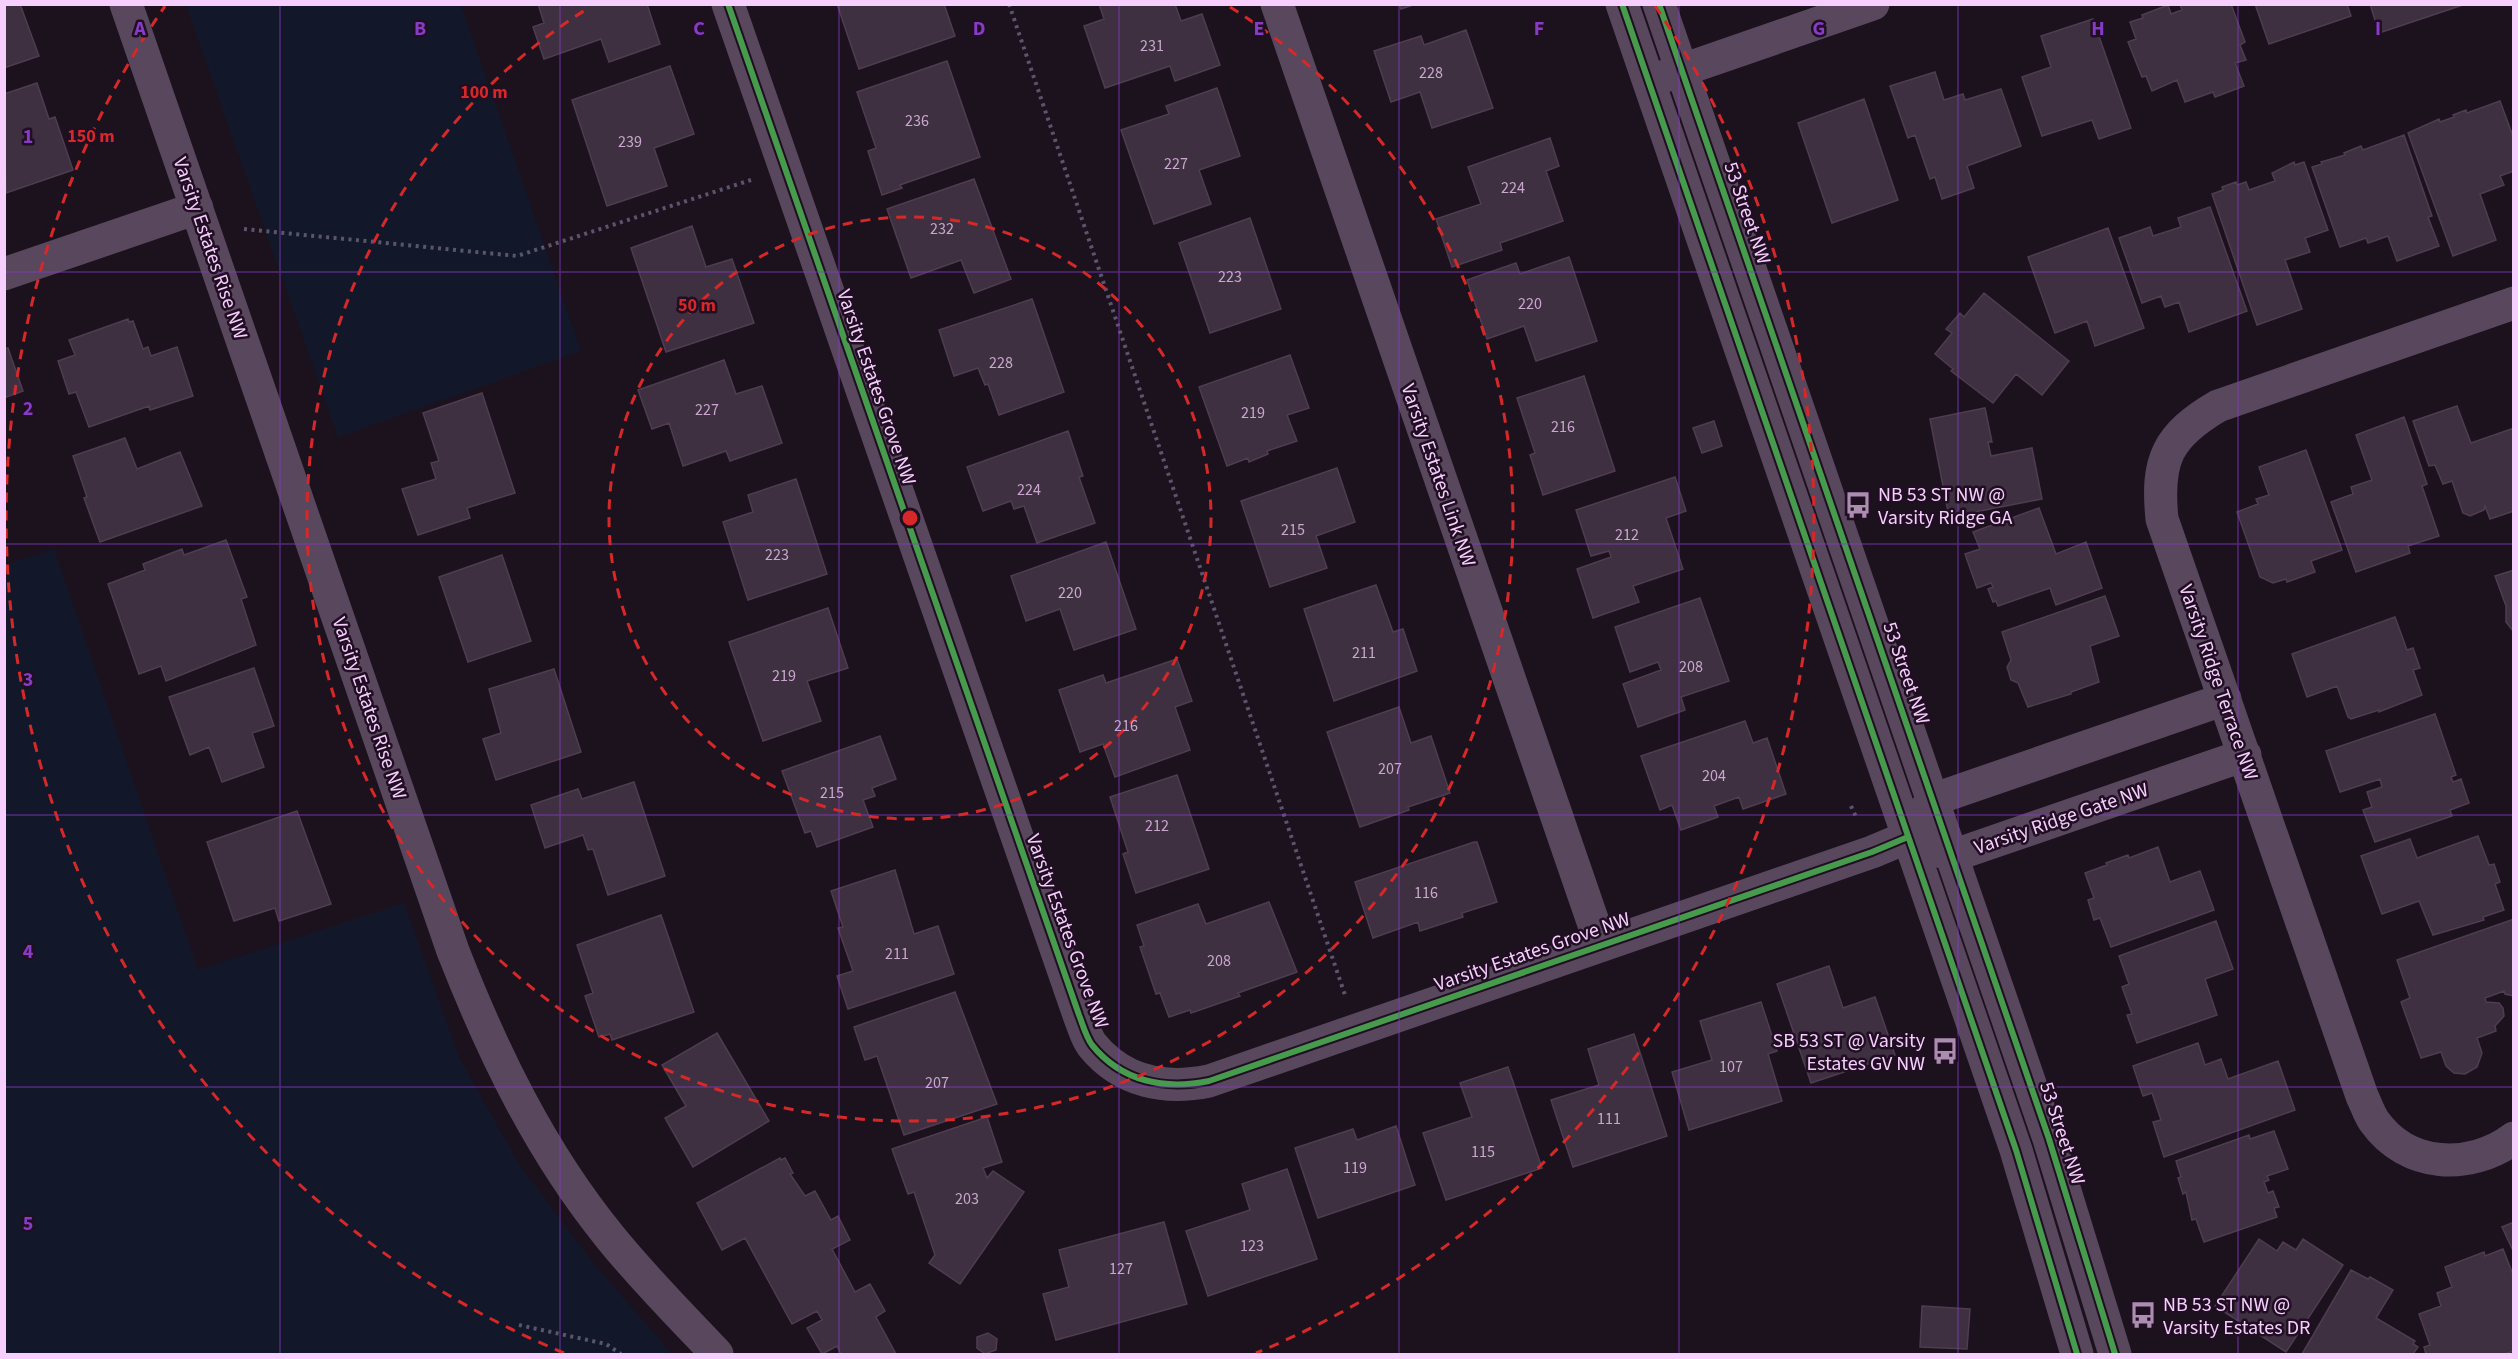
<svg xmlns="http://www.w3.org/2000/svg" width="2518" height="1359" viewBox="0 0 2518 1359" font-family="'Source Sans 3',sans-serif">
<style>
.green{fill:#12182a}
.building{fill:#3e3040;stroke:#4f3c51;stroke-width:1.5}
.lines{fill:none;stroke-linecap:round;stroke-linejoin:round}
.path{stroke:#5b546e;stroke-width:4;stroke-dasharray:3 4.5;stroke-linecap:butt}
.minor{stroke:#59475e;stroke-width:33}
.cycleway-casing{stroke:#200e22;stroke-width:10}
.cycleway{stroke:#469c4c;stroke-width:6}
.grid{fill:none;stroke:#873cc5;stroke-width:1.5;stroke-opacity:0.55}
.ring{fill:none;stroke:#d62828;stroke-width:3;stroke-dasharray:10 8}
.labels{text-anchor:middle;stroke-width:5;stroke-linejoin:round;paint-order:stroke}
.number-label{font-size:16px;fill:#c9a7ce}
.street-label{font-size:20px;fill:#f7cffe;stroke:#200e22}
.poi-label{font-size:20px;fill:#f7cffe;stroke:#200e22;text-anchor:start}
.grid-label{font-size:20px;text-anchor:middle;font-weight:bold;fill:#873cc5;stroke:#200e22;stroke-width:5;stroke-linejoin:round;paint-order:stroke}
.centre{fill:#d62828;stroke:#200e22;stroke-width:3}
.ring-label{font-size:18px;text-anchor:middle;font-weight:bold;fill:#d62828;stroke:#200e22;stroke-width:5;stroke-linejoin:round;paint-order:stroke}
</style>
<rect width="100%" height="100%" fill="#1c121d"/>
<!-- green -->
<path class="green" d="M186,5H461L581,351L338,437Z
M54,549L198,970L404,903L459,1057L520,1166L589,1258L672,1354H5V565Z"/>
<!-- building -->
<path class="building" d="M4,4H20L39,56L4,68Z
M538,4H647L660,44L609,62L601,39L544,59L533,27L544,23Z
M837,4H944L955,36L859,69Z
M1099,4H1175L1181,21L1202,14L1220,65L1175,81L1170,66L1105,88L1084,26L1104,19Z
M1399,4H1416L1401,9Z
M2180,4H2231L2245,42L2240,45L2246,60L2235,63L2244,86L2215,97L2213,92L2185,102L2177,80L2152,91L2146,76L2142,77L2128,42L2136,39L2130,22L2143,18L2142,15L2168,5L2171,14L2182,10Z
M2255,4H2347L2351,16L2269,44Z
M2370,4H2463V5L2379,33Z
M2093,19L2131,128L2099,139L2092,120L2042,136L2022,77L2051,67L2041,36Z
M1466,30L1493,108L1432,128L1420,92L1391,102L1374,51L1421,36L1424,45Z
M947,61L980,157L900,185L902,188L882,195L868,151L876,148L857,92Z
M670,66L694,134L654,148L667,186L607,206L572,100Z
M1935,72L1944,100L1963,94L1965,100L2001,89L2021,146L1967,166L1974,188L1942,199L1935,177L1930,179L1915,135L1908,138L1890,86Z
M37,83L49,119L55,117L73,170L6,193L4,94Z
M1217,88L1240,156L1199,170L1211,204L1154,224L1121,130L1169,114L1166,106Z
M1864,99L1898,200L1832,223L1798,123Z
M2500,101L2514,139V171L2500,176L2504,185L2480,194L2496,240L2453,256L2408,133L2439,119L2440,122L2454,117L2453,115L2466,110L2467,113Z
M2404,135L2432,216L2428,217L2439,246L2397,261L2388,236L2368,243L2366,238L2340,247L2312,167L2322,164L2321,162L2345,155L2344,153L2361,146L2363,150Z
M1550,138L1559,166L1546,171L1563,221L1500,243L1502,250L1452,267L1436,219L1481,204L1468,167Z
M2294,162L2295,165L2304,162L2328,230L2305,238L2310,252L2285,260L2302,309L2257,325L2212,194L2223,190L2222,187L2236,182L2237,185L2246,182L2249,190L2275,181L2272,173Z
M974,179L1011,279L974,293L961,260L911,278L887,209Z
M2210,207L2247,311L2189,332L2179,302L2165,307L2161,296L2142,303L2119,238L2150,227L2153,236L2181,227L2178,218Z
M1250,218L1281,309L1210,333L1179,243Z
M692,226L706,267L732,259L754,323L666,352L631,248Z
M2108,228L2144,328L2095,346L2087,321L2055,333L2028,257Z
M1569,257L1597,341L1536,361L1524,326L1487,339L1467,280L1516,263L1520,274Z
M1984,293L2069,361L2042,395L2016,374L1993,403L1951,371L1953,369L1935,354L1952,333L1946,329L1960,313L1964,317Z
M1032,299L1064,392L999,415L988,384L985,385L978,368L954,376L939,330Z
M128,319L129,322L133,321L143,349L148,347L151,356L177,347L193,396L150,410L149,406L89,427L76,392L69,394L58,361L75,355L69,340Z
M8,348L23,391L4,398V349Z
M1290,355L1309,408L1287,415L1297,441L1267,451L1268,454L1249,462L1248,458L1227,466L1199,387Z
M724,360L736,394L762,386L782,443L730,461L726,451L683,466L669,423L652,429L638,390Z
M1584,376L1615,471L1543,495L1530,455L1535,453L1517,398Z
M482,393L515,493L467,508L470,518L418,535L402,489L436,479L431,463L439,461L423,413Z
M2457,406L2471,443L2514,428V511L2490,519L2485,506L2484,510L2470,516L2463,513L2452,481L2443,484L2435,465L2429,466L2413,421Z
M1985,408L1992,442H1988L1991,456L2032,448L2042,499L1949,517L1930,419Z
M2404,417L2427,484L2422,486L2439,536L2408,546L2410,553L2356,572L2331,502L2353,494L2351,487L2372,480L2356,435Z
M1714,421L1722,446L1702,453L1693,428Z
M1068,431L1083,476L1079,477L1095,523L1037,543L1024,506L1014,509L1011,501L983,511L967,467Z
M125,438L137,469L180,452L202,506L100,542L84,498L87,497L73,456Z
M2306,450L2342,550L2311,561L2315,572L2287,582L2286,579L2273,583L2260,577L2237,512L2258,504L2256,499L2269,495L2259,467Z
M1337,468L1355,522L1316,536L1327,568L1270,587L1241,501Z
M1675,477L1686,511L1666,518L1683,569L1633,586L1639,602L1593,618L1577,569L1611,557L1609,551L1591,556L1576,510Z
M796,479L827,574L748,600L723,522L753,512L748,495Z
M2039,508L2056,554L2086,542L2102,588L2056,605L2050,588L1998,606L1996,601L1993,602L1988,589L1993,587L1991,583L1977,588L1965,554L1980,549L1973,532Z
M226,540L247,597L241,599L256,645L166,681L161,666L139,674L108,584L145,570L143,564L182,549L184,555Z
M1106,542L1136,629L1074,650L1060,609L1026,621L1011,576Z
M502,555L531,641L468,662L439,577Z
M2514,570V632L2506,622V606L2495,576Z
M1376,585L1393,632L1403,629L1417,671L1334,701L1304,609Z
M2105,596L2119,636L2090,646L2099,682L2071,692V694L2028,707L2018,683L2011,680L2007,667L2011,660L2002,632Z
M1700,598L1729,681L1681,697L1685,710L1638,727L1623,684L1661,670L1658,662L1630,672L1615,627Z
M828,608L848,668L807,681L821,721L763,741L729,642Z
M2395,617L2407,650L2413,648L2420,668L2413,670L2422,695L2379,712V710L2351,719L2348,717L2337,686L2307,697L2292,654Z
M1177,659L1192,701L1175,707L1190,750L1115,777L1103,744L1080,752L1059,690L1103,675L1106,683Z
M254,668L274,726L252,733L264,767L222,782L209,747L190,755L169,697Z
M554,669L581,752L496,780L483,739L501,733L489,689Z
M1399,707L1411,743L1431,736L1450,793L1408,807L1409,810L1360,827L1327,732Z
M2435,714L2456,775L2451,777L2453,782L2461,779L2469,803L2450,810L2452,816L2375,842L2363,810L2372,807L2367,792L2382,787L2380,779L2340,792L2326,751Z
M1745,721L1753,743L1767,738L1786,794L1743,809L1739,797L1714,806L1718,817L1681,830L1672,805L1660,810L1641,756Z
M880,736L896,779L872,788L875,796L863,800L873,827L817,847L811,831L805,833L782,771Z
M1177,775L1209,869L1136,893L1123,854L1128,852L1110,797Z
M634,782L665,876L608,895L593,849L588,850L583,835L545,848L531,805L578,789L582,799Z
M297,811L331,904L279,921L275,908L234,921L207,842Z
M2478,836L2489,865L2494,864L2500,882L2495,884L2504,910L2483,917L2484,920L2433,935L2419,901L2382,914L2361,856L2410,839L2417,858Z
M1474,842H1477L1497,902L1462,913L1463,917L1420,931L1418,922L1373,938L1355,882Z
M2158,847L2170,882L2200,871L2214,910L2111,947L2100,918L2094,920L2088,900L2094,898L2085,873L2107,865L2106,863L2128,855L2129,858Z
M895,870L914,934L938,926L954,974L848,1009L837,976L853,971L838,928L843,927L831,891Z
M1269,902L1297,972L1238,993L1240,996L1191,1013L1190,1010L1169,1017L1160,993L1156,994L1140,947L1144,946L1137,925L1198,904L1206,924Z
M661,915L694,1012L612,1040L610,1034L599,1037L585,996L593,993L577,945Z
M2514,919V996L2505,994L2504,991L2485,998L2486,1002L2499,1003L2503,1008L2504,1016L2495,1026L2496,1031L2477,1038L2482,1053L2477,1067L2465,1074L2454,1073L2446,1066L2441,1052L2421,1058L2401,1002L2410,998L2397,960Z
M2216,921L2233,969L2205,979L2217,1015L2137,1043L2127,1015L2132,1014L2122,987L2129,984L2119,956Z
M1829,966L1843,1008L1875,997L1895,1055L1811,1083L1777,984Z
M955,992L997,1104L904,1135L877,1056L865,1060L854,1027Z
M1761,1002L1777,1051L1768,1054L1782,1101L1689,1130L1672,1072L1712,1060L1700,1021Z
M717,1033L769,1121L693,1167L665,1118L686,1106L662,1065Z
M1634,1034L1667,1136L1573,1167L1551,1100L1599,1085L1588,1049Z
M2198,1043L2205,1065L2221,1059L2228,1079L2278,1061L2295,1110L2164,1157L2153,1122L2161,1120L2152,1093L2143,1096L2133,1066Z
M1508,1067L1542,1168L1446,1200L1423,1133L1472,1117L1460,1083Z
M987,1117L1002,1162L983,1168L987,1178L993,1171L1024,1192L960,1284L929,1263L935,1255L914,1192L908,1194L892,1149Z
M1396,1126L1415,1185L1318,1218L1295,1148L1353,1129L1357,1140Z
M2274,1131L2288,1169L2267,1176L2269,1180L2264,1182L2268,1193L2273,1191L2279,1207L2274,1208L2277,1217L2204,1242L2196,1219L2192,1220L2186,1192L2183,1194L2178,1178L2181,1177L2176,1161L2249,1135L2250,1139Z
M780,1158L781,1160L785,1158L793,1173L790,1174L805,1196L815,1191L831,1220L838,1216L850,1240L832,1249L855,1292L870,1284L885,1311L876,1317L896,1354H841L837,1346L822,1354L807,1328L822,1320L817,1311L792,1324L745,1238L722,1250L697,1203Z
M1287,1169L1317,1259L1208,1296L1186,1231L1250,1210L1242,1184Z
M1164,1222L1187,1304L1056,1340L1043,1294L1069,1287L1059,1250Z
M2514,1222V1253L2502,1227Z
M2259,1239L2277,1251L2283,1242L2296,1250L2303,1239L2343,1265L2286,1352L2215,1306Z
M2503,1249L2514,1277V1351L2504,1354H2426L2424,1347L2430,1345L2419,1314L2441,1306L2437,1293L2452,1287L2445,1267L2484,1252L2485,1256Z
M2351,1270L2368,1279L2370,1277L2393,1290L2376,1318L2415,1341L2413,1344L2418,1347L2413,1354H2302Z
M1922,1306L1970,1309L1967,1349L1920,1347Z
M988,1333L997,1339L996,1350L985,1354L977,1348V1337Z"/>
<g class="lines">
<!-- path -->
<path class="path" d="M1009,4L1345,995
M244,229L517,256L751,180
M1851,806L1857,819
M519,1325L606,1344L621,1354"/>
<!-- minor -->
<path class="minor" d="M126,4L453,951C493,1053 540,1151 610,1237C643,1278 681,1316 717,1354
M728,4L1079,1015C1083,1025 1086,1037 1092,1045C1122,1082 1165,1090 1209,1081L1872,852L1908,837
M1277,4L1601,945
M1622,4L2016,1150L2077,1354
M1659,4L2049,1139L2115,1354
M1662,77L1873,4
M4,274L197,208
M2514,303L2218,406C2167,436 2156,460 2162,519L2362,1096C2366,1104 2369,1114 2374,1121C2407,1168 2470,1171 2514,1138
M1920,818L1932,800L2225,699
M1931,847L1952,856L2245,755"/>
<defs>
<path id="cycleway" d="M728,4L1079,1015C1083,1025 1086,1037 1092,1045C1122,1082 1165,1090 1209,1081L1872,852L1908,837
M1622,4L2016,1150L2077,1354
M1659,4L2049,1139L2115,1354"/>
</defs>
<!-- cycleway casing -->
<use href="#cycleway" class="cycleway-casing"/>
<!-- cycleway -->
<use href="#cycleway" class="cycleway"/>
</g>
<!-- grid -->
<path class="grid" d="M280,4V1354M560,4V1354M839,4V1354M1119,4V1354M1399,4V1354M1679,4V1354M1958,4V1354M2238,4V1354M4,272H2514M4,544H2514M4,815H2514M4,1087H2514"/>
<!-- distance rings -->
<g class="ring">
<circle cx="910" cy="518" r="301"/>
<path d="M1230 7A603 603 0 1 1 590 7"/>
<path d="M564 1353A904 904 0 0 1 165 6M1655 6A904 904 0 0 1 1256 1353"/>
</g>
<!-- icons -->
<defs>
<symbol id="bus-bare" viewBox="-9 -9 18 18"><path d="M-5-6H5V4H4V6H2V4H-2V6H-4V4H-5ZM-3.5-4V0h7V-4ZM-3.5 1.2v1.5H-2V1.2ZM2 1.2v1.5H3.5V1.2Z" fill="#aa8daf" stroke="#200e22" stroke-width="2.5" paint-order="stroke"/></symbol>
</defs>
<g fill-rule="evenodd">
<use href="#bus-bare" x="1839" y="486" width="38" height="38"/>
<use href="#bus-bare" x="1926" y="1032" width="38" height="38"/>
<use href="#bus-bare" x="2124" y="1296" width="38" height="38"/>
</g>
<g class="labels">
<!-- number labels -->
<g class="number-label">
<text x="1152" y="51">231</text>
<text x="1431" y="78">228</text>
<text x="917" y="126">236</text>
<text x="630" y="147">239</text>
<text x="1176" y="169">227</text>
<text x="1513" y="193">224</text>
<text x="942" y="234">232</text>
<text x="1230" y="282">223</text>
<text x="1530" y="309">220</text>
<text x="1001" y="368">228</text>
<text x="707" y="415">227</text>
<text x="1253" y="418">219</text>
<text x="1563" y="432">216</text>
<text x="1029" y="495">224</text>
<text x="1293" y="535">215</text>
<text x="1627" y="540">212</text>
<text x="777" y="560">223</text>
<text x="1070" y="598">220</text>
<text x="1364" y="658">211</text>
<text x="1691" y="672">208</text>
<text x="784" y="681">219</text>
<text x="1126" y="731">216</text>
<text x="1390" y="774">207</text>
<text x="1714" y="781">204</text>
<text x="832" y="798">215</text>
<text x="1157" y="831">212</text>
<text x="1426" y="898">116</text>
<text x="897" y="959">211</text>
<text x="1219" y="966">208</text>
<text x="1731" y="1072">107</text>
<text x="937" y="1088">207</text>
<text x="1609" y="1124">111</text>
<text x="1483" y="1157">115</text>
<text x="1355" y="1173">119</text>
<text x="967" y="1204">203</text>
<text x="1252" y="1251">123</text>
<text x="1121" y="1274">127</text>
</g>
<!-- street labels -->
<g class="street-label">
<text transform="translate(1748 213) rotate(71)" y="7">53 Street NW</text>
<text transform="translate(211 248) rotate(71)" y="7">Varsity Estates Rise NW</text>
<text transform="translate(877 387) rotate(71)" y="7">Varsity Estates Grove NW</text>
<text transform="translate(1439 475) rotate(71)" y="7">Varsity Estates Link NW</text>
<text transform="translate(1907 673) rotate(71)" y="7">53 Street NW</text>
<text transform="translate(2219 682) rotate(71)" y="7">Varsity Ridge Terrace NW</text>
<text transform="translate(370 708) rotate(71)" y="7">Varsity Estates Rise NW</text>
<text transform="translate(2061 818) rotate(-19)" y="7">Varsity Ridge Gate NW</text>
<text transform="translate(1068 931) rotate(70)" y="7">Varsity Estates Grove NW</text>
<text transform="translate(1532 951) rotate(-19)" y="7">Varsity Estates Grove NW</text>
<text transform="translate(2063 1133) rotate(72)" y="7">53 Street NW</text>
</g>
<!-- poi labels -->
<g class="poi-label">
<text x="1878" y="501">NB 53 ST NW @<tspan x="1878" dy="23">Varsity Ridge GA</tspan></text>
<text x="1925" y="1047" text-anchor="end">SB 53 ST @ Varsity<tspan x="1925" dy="23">Estates GV NW</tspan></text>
<text x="2163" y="1311">NB 53 ST NW @<tspan x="2163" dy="23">Varsity Estates DR</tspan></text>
</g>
</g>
<g class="grid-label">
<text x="140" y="35">A</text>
<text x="420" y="35">B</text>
<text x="699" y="35">C</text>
<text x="979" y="35">D</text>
<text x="1259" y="35">E</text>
<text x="1539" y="35">F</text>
<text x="1819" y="35">G</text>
<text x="2098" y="35">H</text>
<text x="2378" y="35">I</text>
<text x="28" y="143">1</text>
<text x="28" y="415">2</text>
<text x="28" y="686">3</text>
<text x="28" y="958">4</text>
<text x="28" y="1230">5</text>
</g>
<circle cx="910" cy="518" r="9" class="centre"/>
<g class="ring-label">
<text x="484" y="98">100 m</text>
<text x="91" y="142">150 m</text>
<text x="697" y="311">50 m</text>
</g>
<!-- border -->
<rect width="2518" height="1359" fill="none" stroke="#f7cffe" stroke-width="12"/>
</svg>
